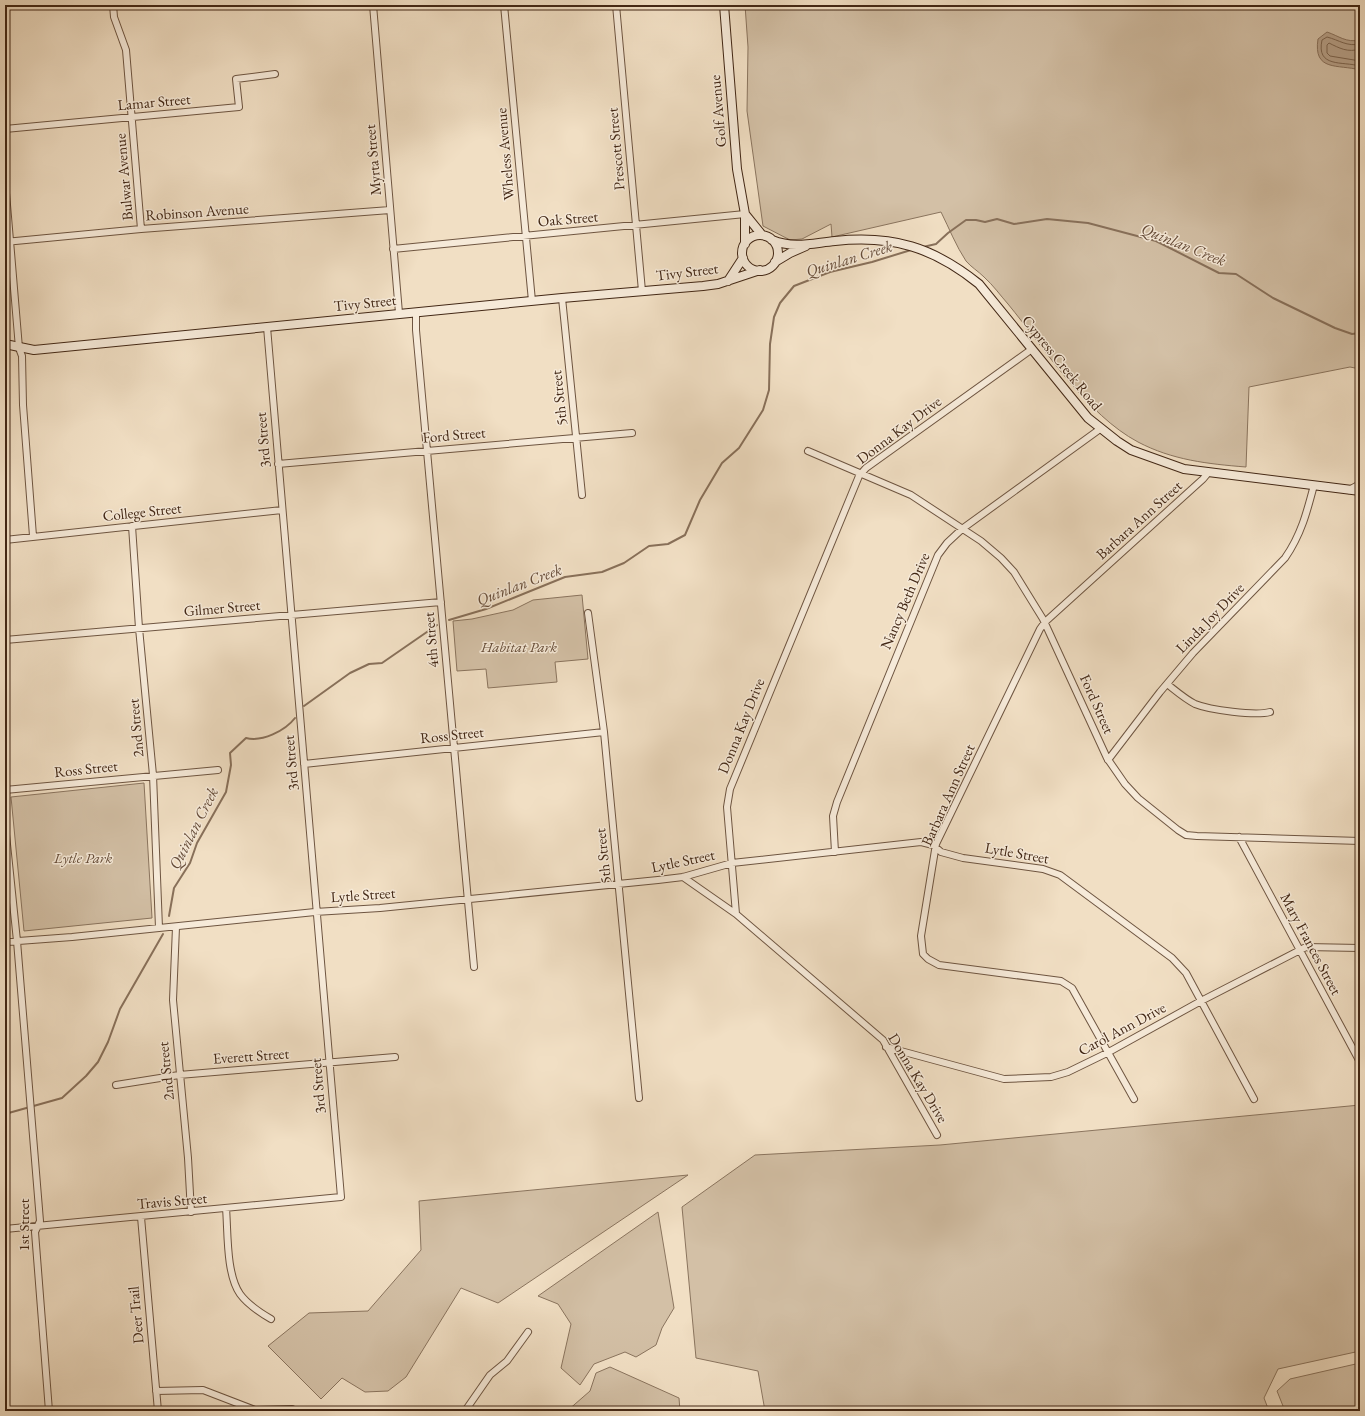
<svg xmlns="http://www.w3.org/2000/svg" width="1365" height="1416" viewBox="0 0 1365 1416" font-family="'EB Garamond',serif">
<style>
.green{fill:#d3c0a6;stroke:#8a745e}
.water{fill:#b6a088;stroke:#88705a}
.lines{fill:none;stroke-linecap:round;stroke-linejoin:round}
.shore{stroke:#7c644e;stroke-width:1}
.stream{stroke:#88705a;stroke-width:2}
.street-casing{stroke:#6e5541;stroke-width:8}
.secondary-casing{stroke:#422715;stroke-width:10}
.street{stroke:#f6ead9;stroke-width:6}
.secondary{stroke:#f6ead9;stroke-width:8}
.labels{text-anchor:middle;stroke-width:3;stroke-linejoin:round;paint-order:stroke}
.street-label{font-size:15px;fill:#422715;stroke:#f6ead9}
.park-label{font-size:15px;font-style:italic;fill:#664d39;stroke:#f6ead9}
.water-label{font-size:16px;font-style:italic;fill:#654b38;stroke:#f6ead9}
</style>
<rect width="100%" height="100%" fill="#f1dfc4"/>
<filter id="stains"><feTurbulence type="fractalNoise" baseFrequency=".005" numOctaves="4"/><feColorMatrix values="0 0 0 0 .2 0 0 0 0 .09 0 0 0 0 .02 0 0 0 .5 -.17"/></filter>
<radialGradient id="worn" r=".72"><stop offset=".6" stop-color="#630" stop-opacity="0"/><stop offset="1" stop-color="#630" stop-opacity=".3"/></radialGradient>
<!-- green -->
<path class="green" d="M745,5H1360V369L1350,367L1249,387L1246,467C1208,464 1172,460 1138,442C1087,415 1045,349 1008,304C1000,295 993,285 984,277C978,271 971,267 966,261C956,246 949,228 941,212L832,237L831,224L802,239L790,240L763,226L747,111L748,47Z
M582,595L588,659L555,662L557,682L488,688L486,669L457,671L453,621L472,619L513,610L533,600Z
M144,783L152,918L24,931L11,797Z
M1360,1105V1351L1278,1369L1264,1398L1269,1411H765L758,1371L696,1358L682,1207L755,1155L940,1145Z
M688,1175L498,1303L461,1288L406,1377L388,1391L365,1392L342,1378L321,1399L268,1346L309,1313L368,1311L421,1250L419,1201Z
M658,1212L674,1308L662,1328L656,1345L636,1357L625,1352L594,1364L580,1385L561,1368L571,1324L558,1304L538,1296Z
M1360,1363V1411H1285L1277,1391L1290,1379Z
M610,1367L679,1398L680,1411H567L590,1391L596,1373Z"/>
<!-- water -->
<path class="water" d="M1327,32C1339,36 1346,43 1360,40V70C1338,64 1313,72 1318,39Z"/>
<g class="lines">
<!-- shore -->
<path class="shore" d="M1360,44C1347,47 1339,40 1327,37L1322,40C1316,68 1342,61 1360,66
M1360,49C1348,53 1339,48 1329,43L1327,45V53L1330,56L1360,61"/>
<!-- stream -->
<path class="stream" d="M923,247L936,244L948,233L966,220H976L985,222L997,219L1014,224L1047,219L1088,223L1156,241L1219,273L1236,274L1273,298L1335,328L1352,334L1360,333
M449,620L486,609L565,577L602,572L624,563L649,546L668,544L685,535L700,500L722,463L739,448L763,410L769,390L770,344L774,317L780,303L794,286L830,272L872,262L911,250
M304,706L350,673L369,664L382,663L437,625
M169,916L174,888L190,863L197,843L226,792L231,765L230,753L246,738C262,742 285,731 295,718
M5,1114L62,1098L86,1076L98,1062L108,1042L120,1009L163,934"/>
<defs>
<path id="street" d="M113,5L114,17L126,50L141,229
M373,5L399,313
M504,5L532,301
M616,5L642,291
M5,129L239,107L236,79L275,74
M5,181L19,348L22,356L23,405L33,536
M5,242L141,229L390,210
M393,249L745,214
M562,298L582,495
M416,312V330L474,967
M808,451L911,495L981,541L1001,558L1014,572L1043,619L1107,758L1125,784L1138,798L1178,830L1186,835L1197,836L1360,841
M278,464L632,433
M1349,490L1360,484
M132,526L139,628L153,775L159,928
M5,540L282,510
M588,613L604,732L639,1098
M5,640L441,602
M1167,684C1176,691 1185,699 1195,704C1210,710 1255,716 1270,712
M1108,760L1160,692L1193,653L1285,558C1301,535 1307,512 1314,485
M304,764L604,732
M5,790L218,770
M5,825L17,941L40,1221L35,1232L49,1411
M1239,837L1360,1062
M835,852L833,816L837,802L938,555L947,543L962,529L1100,429
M683,877L736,914
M176,927L173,1000L188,1158L191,1212
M5,942L72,937L315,912L380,908L658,880L683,877L732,863L921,842L933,845L941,852L963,858L1043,869L1060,875L1172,958L1186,973L1254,1099
M886,1047L1004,1079L1051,1077L1068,1072L1107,1053L1201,1001L1306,947L1360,948
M116,1085L179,1075L395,1057
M1134,1099L1072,988L1061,981L939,965L928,959L923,954L921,936L936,844L1040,629L1045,622L1203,479L1208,473
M937,1135L883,1040L736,914L727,807L730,789L859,476L866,468L1032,349
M226,1208C228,1232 226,1274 240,1294C248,1305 259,1312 271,1319
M141,1217L158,1411
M5,1229L341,1197L267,327
M156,1391L203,1390L255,1410L292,1409
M465,1411L490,1375L507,1361L528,1332"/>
<path id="secondary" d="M724,5L737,169L745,214V244
M745,214L762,235
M742 253a18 18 0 1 1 36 0a18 18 0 1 1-36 0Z
M772,240C794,249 813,243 835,241C893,235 933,247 979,284L1088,418L1117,441L1131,450L1184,469L1360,491
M775,262L790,253L806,246
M728,281L743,258
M5,344L34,350L562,298L703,286L718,284L760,270"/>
</defs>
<!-- street casing -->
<use href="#street" class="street-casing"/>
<!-- secondary casing -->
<use href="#secondary" class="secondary-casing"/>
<!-- street -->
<use href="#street" class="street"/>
<!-- secondary -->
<use href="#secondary" class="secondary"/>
</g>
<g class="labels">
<!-- street labels -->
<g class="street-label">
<text transform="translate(154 102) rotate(-5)" y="5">Lamar Street</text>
<text transform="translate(718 111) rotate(-95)" y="5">Golf Avenue</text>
<text transform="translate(616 149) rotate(-95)" y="5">Prescott Street</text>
<text transform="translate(505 154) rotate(-95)" y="5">Wheless Avenue</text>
<text transform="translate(373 160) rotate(-95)" y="5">Myrta Street</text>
<text transform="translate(124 177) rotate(-95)" y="5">Bulwar Avenue</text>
<text transform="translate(197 212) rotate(-4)" y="5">Robinson Avenue</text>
<text transform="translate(568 219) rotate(-5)" y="5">Oak Street</text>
<text transform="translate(687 272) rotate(-7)" y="5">Tivy Street</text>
<text transform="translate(365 303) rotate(-6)" y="5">Tivy Street</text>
<text transform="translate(1062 363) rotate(51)" y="5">Cypress Creek Road</text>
<text transform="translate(559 398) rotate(-96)" y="5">5th Street</text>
<text transform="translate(899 430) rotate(-37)" y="5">Donna Kay Drive</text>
<text transform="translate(454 435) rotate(-5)" y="5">Ford Street</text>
<text transform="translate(263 440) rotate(-95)" y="5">3rd Street</text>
<text transform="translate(142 512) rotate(-6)" y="5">College Street</text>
<text transform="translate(1139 520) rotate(-42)" y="5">Barbara Ann Street</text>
<text transform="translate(905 601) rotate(-67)" y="5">Nancy Beth Drive</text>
<text transform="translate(222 608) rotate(-5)" y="5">Gilmer Street</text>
<text transform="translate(1210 618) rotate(-46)" y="5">Linda Joy Drive</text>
<text transform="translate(431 640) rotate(-95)" y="5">4th Street</text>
<text transform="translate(1097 704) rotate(66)" y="5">Ford Street</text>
<text transform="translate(741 726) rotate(-68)" y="5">Donna Kay Drive</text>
<text transform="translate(136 728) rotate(-95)" y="5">2nd Street</text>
<text transform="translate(452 735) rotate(-6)" y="5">Ross Street</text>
<text transform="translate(291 763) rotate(-95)" y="5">3rd Street</text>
<text transform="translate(86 769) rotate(-6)" y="5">Ross Street</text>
<text transform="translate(948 795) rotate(-66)" y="5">Barbara Ann Street</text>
<text transform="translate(1017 853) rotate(10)" y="5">Lytle Street</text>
<text transform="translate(603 856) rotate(-96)" y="5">5th Street</text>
<text transform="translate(683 861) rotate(-12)" y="5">Lytle Street</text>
<text transform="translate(363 895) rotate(-4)" y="5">Lytle Street</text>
<text transform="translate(1311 944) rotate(62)" y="5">Mary Frances Street</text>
<text transform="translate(1122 1029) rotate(-28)" y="5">Carol Ann Drive</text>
<text transform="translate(251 1056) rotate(-4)" y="5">Everett Street</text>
<text transform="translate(166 1071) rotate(-96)" y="5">2nd Street</text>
<text transform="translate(918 1078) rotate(59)" y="5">Donna Kay Drive</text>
<text transform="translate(318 1086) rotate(-95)" y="5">3rd Street</text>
<text transform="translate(172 1201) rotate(-5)" y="5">Travis Street</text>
<text transform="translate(24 1225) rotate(-90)" y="5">1st Street</text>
<text transform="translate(136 1315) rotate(-95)" y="5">Deer Trail</text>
</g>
<!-- park labels -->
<g class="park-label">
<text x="519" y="652">Habitat Park</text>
<text x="83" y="863">Lytle Park</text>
</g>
<!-- water labels -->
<g class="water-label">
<text transform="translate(1184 244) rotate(22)" y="6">Quinlan Creek</text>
<text transform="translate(849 258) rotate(-17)" y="6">Quinlan Creek</text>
<text transform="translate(519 584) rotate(-21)" y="6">Quinlan Creek</text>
<text transform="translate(193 828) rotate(-63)" y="6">Quinlan Creek</text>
</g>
</g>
<!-- margin -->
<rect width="1365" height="1416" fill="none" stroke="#f1dfc4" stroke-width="20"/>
<rect x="6" y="6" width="1353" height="1404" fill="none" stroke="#422715" stroke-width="2"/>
<rect x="10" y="10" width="1345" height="1396" fill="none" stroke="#422715"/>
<rect width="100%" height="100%" filter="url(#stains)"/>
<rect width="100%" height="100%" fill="url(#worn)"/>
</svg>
